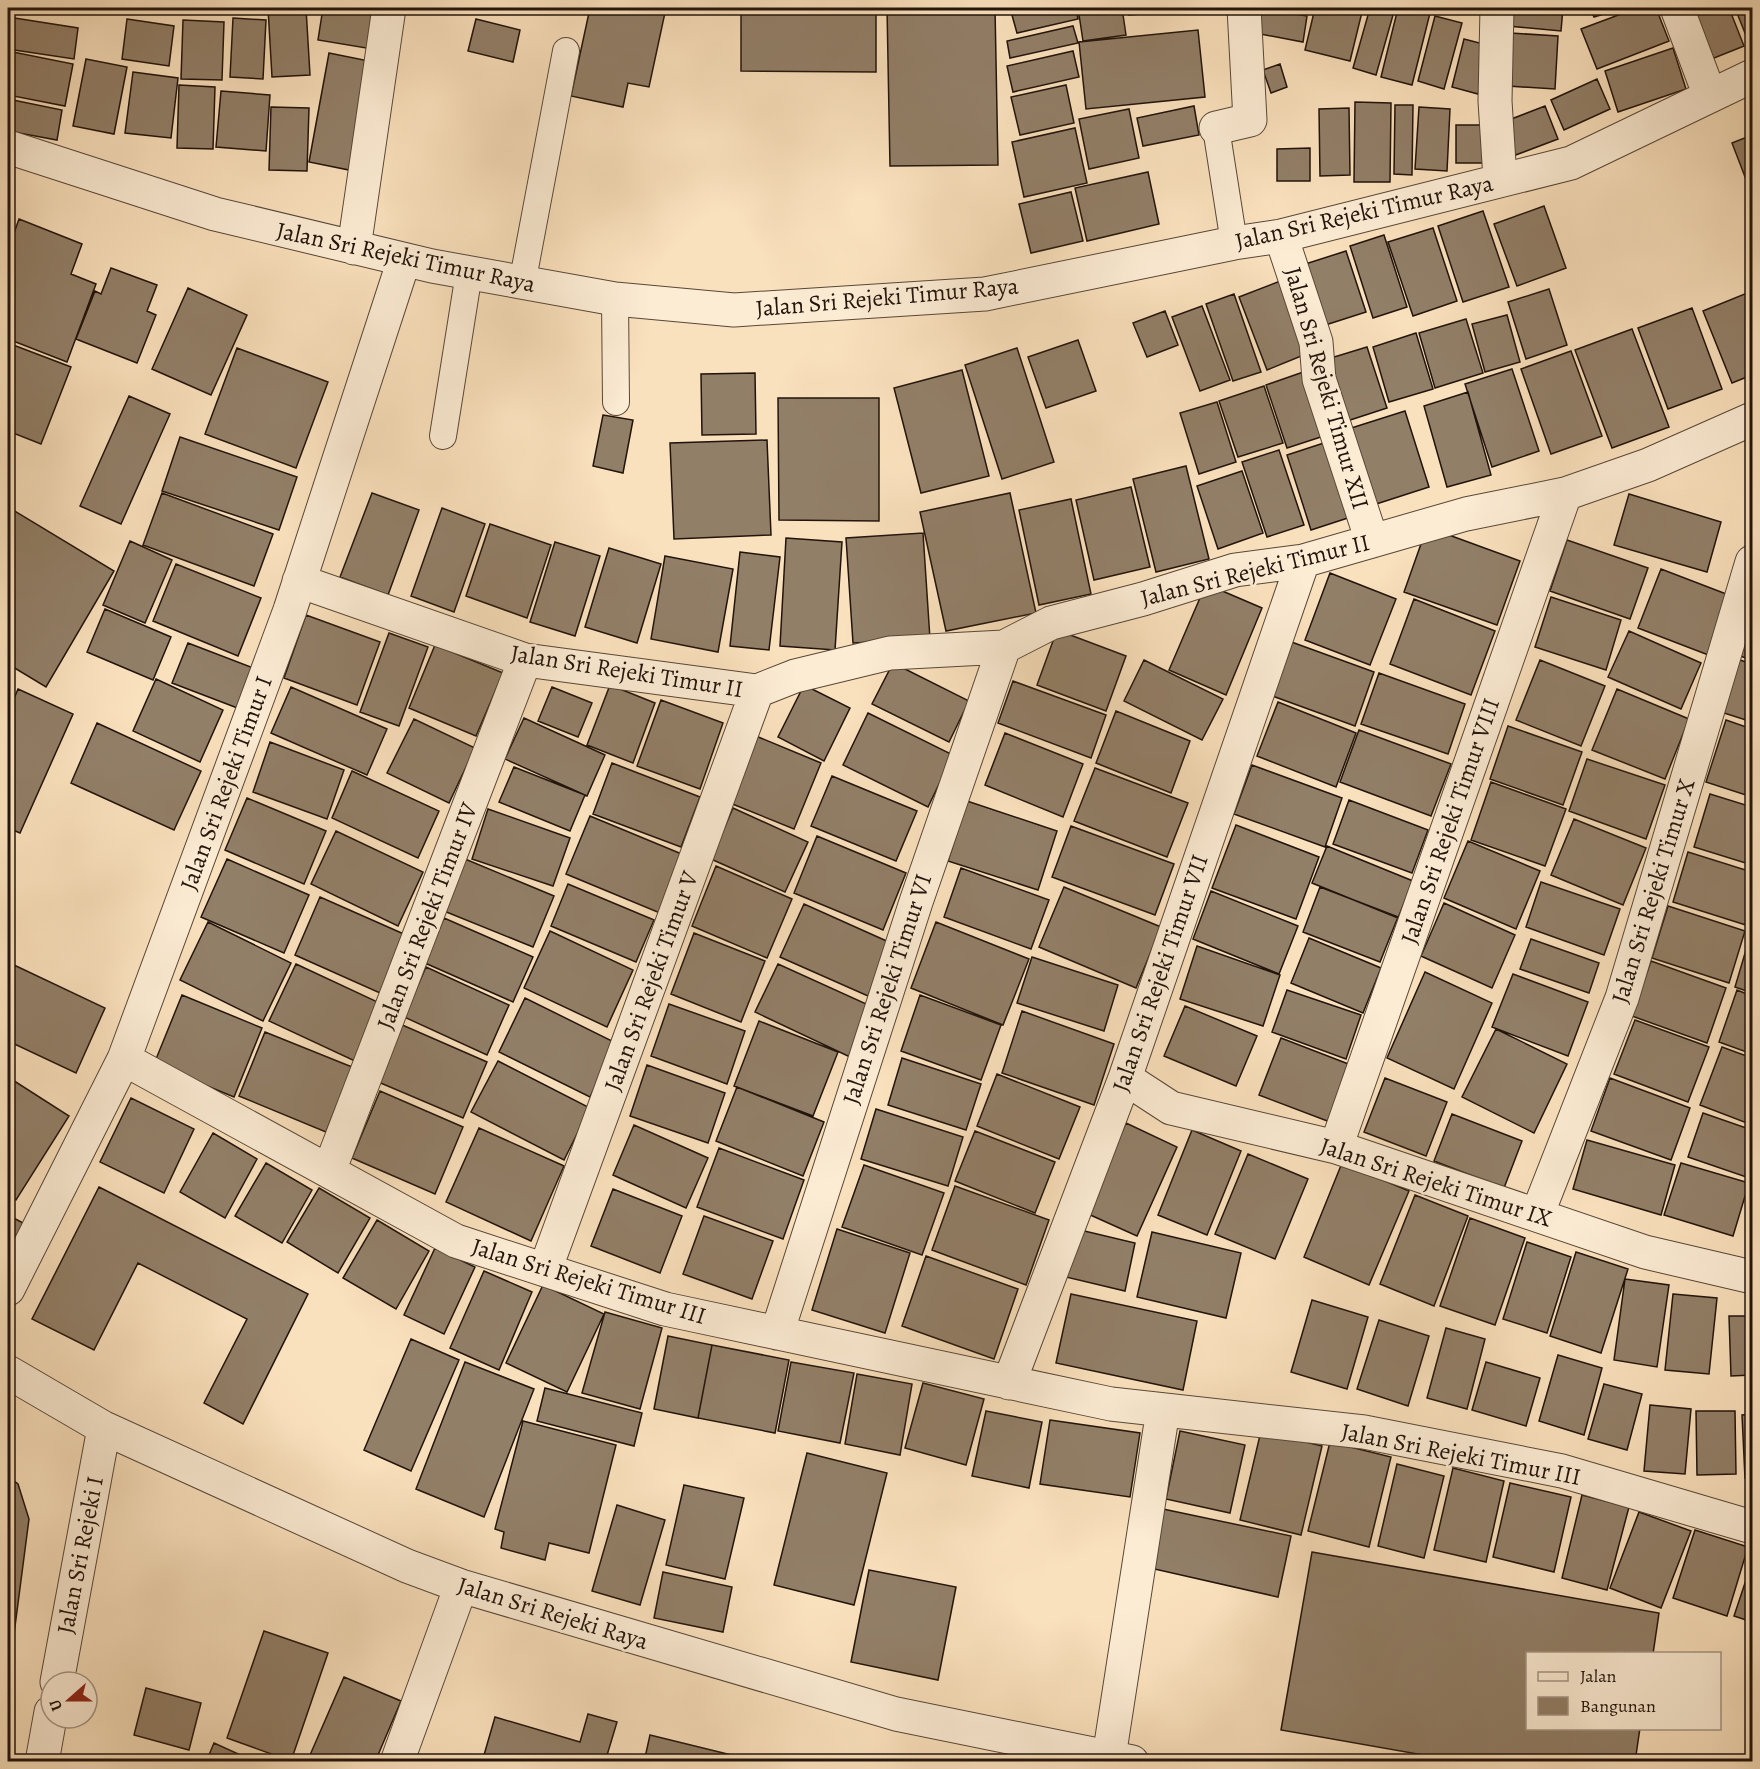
<svg xmlns="http://www.w3.org/2000/svg" width="1760" height="1769" viewBox="0 0 1760 1769" font-family="Alegreya,serif">
<style>
.building{fill:#927f68;stroke:#22140c;stroke-width:1.5}
.lines{fill:none;stroke-linecap:round;stroke-linejoin:round}
.service-casing{stroke:#584738;stroke-width:28}
.minor-casing{stroke:#584738;stroke-width:35}
.service{stroke:#fcecd4;stroke-width:26}
.minor{stroke:#fcecd4;stroke-width:33}
.labels{text-anchor:middle;stroke-width:5;stroke-linejoin:round;paint-order:stroke}
.street-label{font-size:24px;fill:#22140c;stroke:#fcecd4}
</style>
<rect width="100%" height="100%" fill="#fae1bd"/>
<filter id="stains"><feTurbulence type="fractalNoise" baseFrequency=".00333" numOctaves="4"/><feColorMatrix values="0 0 0 0 .2 0 0 0 0 .09 0 0 0 0 .02 0 0 0 .5 -.17"/></filter>
<radialGradient id="worn" r=".72"><stop offset=".6" stop-color="#630" stop-opacity="0"/><stop offset="1" stop-color="#630" stop-opacity=".3"/></radialGradient>
<!-- building -->
<path class="building" d="M268,8H306L310,75L272,77Z
M323,8H379L372,49L318,40Z
M590,8H666L649,87L628,83L623,107L571,96Z
M741,8H876V72L741,71Z
M887,8H995L998,165L890,166Z
M1010,8H1076L1078,19L1017,33Z
M1078,8H1122L1126,35L1083,41Z
M1128,8H1226L1129,15Z
M1260,8L1307,16L1303,42L1255,33Z
M1315,8H1363L1350,61L1305,50Z
M1370,8H1395L1376,75L1353,68Z
M1398,8L1430,13L1412,85L1381,77Z
M1456,8H1480V10Z
M1510,8H1563L1561,31L1508,26Z
M1590,8H1623L1594,17Z
M1637,8H1656L1669,41L1597,69L1581,29Z
M1701,8H1729L1744,46L1704,62L1686,14Z
M1735,8H1752V42L1749,43Z
M1435,16L1462,23L1444,89L1418,81Z
M8,17L78,28L74,59L8,49Z
M233,18L266,20L263,79L230,77Z
M127,19L174,26L169,66L122,59Z
M476,19L520,30L513,62L468,51Z
M183,20L224,22L222,80L181,79Z
M1073,26L1078,43L1010,58L1007,41Z
M1198,30L1205,97L1086,109L1079,42Z
M1510,33L1558,36L1555,89L1508,86Z
M1464,39L1491,46L1478,94L1452,87Z
M1673,48L1686,89L1618,112L1605,71Z
M8,51L73,64L65,106L8,95Z
M1073,51L1079,77L1013,92L1007,66Z
M329,53L369,61L349,170L309,162Z
M86,59L127,67L114,134L73,126Z
M1280,64L1287,87L1271,93L1263,70Z
M133,72L178,78L171,138L125,133Z
M1597,79L1610,109L1564,130L1551,100Z
M179,85L215,87L213,149L177,148Z
M1066,85L1074,123L1020,135L1011,97Z
M221,91L270,95L266,151L216,147Z
M8,99L62,110L57,140L8,131Z
M1355,102L1391,103L1390,182H1354Z
M1395,105H1413L1412,175L1394,174Z
M1194,106L1199,135L1143,146L1137,118Z
M1545,106L1558,139L1513,156L1501,123Z
M271,107L309,108L307,171L269,170Z
M1419,107L1450,109L1447,171L1415,169Z
M1349,108L1350,175L1320,176L1319,109Z
M1129,109L1139,158L1089,169L1079,119Z
M1456,125H1487V163H1456Z
M1075,128L1087,183L1024,197L1012,142Z
M1752,135V195L1732,143Z
M1310,148V181H1277V149Z
M1148,172L1159,224L1087,241L1075,188Z
M1071,192L1083,241L1031,253L1019,204Z
M1544,206L1566,268L1517,286L1494,224Z
M1483,211L1509,287L1463,302L1438,226Z
M19,219L82,244L71,274L96,284L67,362L8,339V250Z
M1433,228L1457,301L1413,316L1388,242Z
M1384,235L1407,307L1373,318L1350,246Z
M1346,251L1366,312L1316,328L1296,267Z
M111,268L157,285L147,311L156,315L137,363L76,339L95,291L101,294Z
M1283,280L1311,352L1267,370L1239,297Z
M188,288L247,315L211,395L152,369Z
M1549,289L1567,345L1526,359L1508,302Z
M1752,291V375L1732,383L1703,311Z
M1234,294L1261,372L1233,381L1206,304Z
M1202,306L1230,380L1200,391L1172,317Z
M1692,308L1722,389L1668,409L1638,328Z
M1165,311L1178,345L1147,357L1133,323Z
M1507,315L1520,362L1485,372L1472,324Z
M1466,319L1483,373L1435,388L1419,333Z
M1632,329L1669,427L1612,448L1575,350Z
M1416,333L1433,389L1389,402L1373,347Z
M1078,340L1096,391L1046,408L1028,357Z
M8,343L71,367L41,444L8,431Z
M1367,347L1387,408L1341,423L1321,361Z
M237,348L328,382L296,468L205,434Z
M1017,348L1054,462L1002,479L965,365Z
M1571,351L1602,436L1551,454L1521,369Z
M1512,369L1539,451L1492,467L1465,384Z
M962,370L989,476L921,493L894,388Z
M1309,370L1330,434L1287,448L1266,385Z
M755,373L756,434L702,435L701,374Z
M1264,386L1283,443L1238,457L1219,401Z
M1468,392L1491,475L1447,487L1424,406Z
M129,396L170,414L121,524L80,506Z
M778,398H879V521L779,520Z
M1217,402L1236,462L1199,474L1180,413Z
M1405,411L1429,487L1370,506L1345,430Z
M603,415L633,420L623,473L593,466Z
M180,437L297,477L279,530L162,491Z
M767,440L771,535L674,539L670,443Z
M1330,441L1354,516L1311,530L1287,455Z
M1279,450L1304,525L1267,537L1242,462Z
M1186,466L1209,559L1156,572L1133,479Z
M1242,471L1263,533L1218,549L1197,486Z
M1131,487L1150,567L1094,580L1076,500Z
M162,493L273,534L254,586L143,545Z
M372,493L419,510L388,595L340,577Z
M1010,493L1036,613L946,631L920,512Z
M1629,494L1721,522L1707,572L1614,545Z
M1071,499L1091,594L1039,605L1019,510Z
M8,507L114,571L46,687L8,664Z
M442,508L485,524L454,612L411,596Z
M490,524L551,545L527,618L466,596Z
M1427,527L1520,561L1497,625L1404,592Z
M923,533L930,639L853,643L846,538Z
M786,538L842,542L835,650L780,646Z
M1567,540L1648,568L1630,619L1550,591Z
M130,541L172,560L145,623L103,605Z
M555,542L600,556L575,636L530,622Z
M609,548L661,564L637,643L585,627Z
M740,552L780,557L769,650L730,646Z
M665,556L733,569L718,652L651,639Z
M176,564L261,598L238,656L153,621Z
M1661,569L1734,597L1711,656L1638,628Z
M1330,573L1396,599L1370,665L1305,640Z
M1206,584L1262,608L1226,695L1169,670Z
M1551,597L1621,620L1606,670L1535,647Z
M1414,599L1495,631L1471,695L1390,664Z
M1752,604V660L1737,655Z
M105,609L171,637L153,680L87,652Z
M306,615L380,642L357,705L284,678Z
M1057,630L1126,656L1106,711L1037,685Z
M1629,631L1701,663L1681,709L1608,677Z
M389,633L428,647L399,726L360,712Z
M1286,640L1374,672L1355,726L1267,694Z
M188,643L256,669L240,709L172,683Z
M435,645L503,673L476,736L409,708Z
M1737,659L1752,664V722L1721,712Z
M1144,660L1223,699L1202,740L1124,701Z
M1540,660L1605,686L1581,746L1516,720Z
M893,663L969,701L949,742L872,704Z
M1379,673L1465,704L1448,754L1361,724Z
M156,679L223,710L200,762L133,731Z
M1013,681L1106,715L1091,758L998,723Z
M610,685L655,703L633,763L587,745Z
M804,685L850,708L824,761L778,737Z
M291,687L387,729L367,775L271,733Z
M552,687L592,703L578,737L538,721Z
M18,689L73,714L20,833L8,828V713Z
M1617,689L1689,719L1665,779L1592,750Z
M661,700L723,723L700,789L637,766Z
M1278,702L1356,733L1336,787L1257,756Z
M1116,711L1190,741L1171,793L1096,763Z
M868,713L953,755L928,807L843,765Z
M524,718L605,755L587,796L505,759Z
M414,719L475,748L449,803L387,773Z
M1726,720L1752,729V797L1706,782Z
M97,723L201,771L174,830L71,783Z
M1508,726L1582,752L1563,805L1490,779Z
M1359,730L1451,764L1431,816L1340,782Z
M1005,733L1083,764L1063,817L985,785Z
M756,736L821,763L794,829L730,803Z
M270,742L344,770L327,819L253,792Z
M1587,759L1665,785L1646,839L1569,811Z
M612,763L700,797L681,847L593,814Z
M1252,765L1342,798L1325,847L1234,814Z
M514,767L585,795L570,831L499,802Z
M1095,768L1188,803L1167,857L1074,821Z
M352,771L439,811L418,858L332,818Z
M832,776L917,811L896,861L811,826Z
M1491,782L1566,809L1545,866L1471,840Z
M1710,794L1752,807V865L1694,847Z
M247,798L326,831L304,884L225,850Z
M1349,800L1428,830L1412,873L1333,844Z
M967,801L1057,831L1038,890L948,861Z
M733,808L808,842L785,892L711,859Z
M488,809L570,838L553,886L472,859Z
M590,816L684,855L660,913L566,874Z
M1574,819L1646,848L1623,905L1551,875Z
M1236,825L1319,857L1296,919L1212,888Z
M1071,826L1174,864L1155,915L1052,877Z
M336,831L423,872L398,926L311,884Z
M817,836L906,873L883,930L794,893Z
M1468,841L1540,871L1516,929L1444,898Z
M1327,846L1413,881L1398,918L1312,883Z
M1688,852L1752,872V916L1749,926L1673,902Z
M227,859L309,895L284,953L201,917Z
M465,859L554,896L533,947L444,911Z
M716,866L792,899L767,958L692,926Z
M961,868L1049,900L1031,949L944,917Z
M1541,882L1620,909L1604,955L1526,927Z
M568,884L654,920L636,962L551,926Z
M1064,887L1161,927L1136,988L1039,947Z
M1320,887L1398,917L1380,962L1303,932Z
M1211,891L1298,926L1279,974L1193,939Z
M320,897L406,935L380,993L295,955Z
M1444,903L1515,935L1492,988L1421,956Z
M804,904L891,943L868,996L780,957Z
M1668,906L1745,931L1729,983L1652,958Z
M444,918L533,957L513,1002L425,963Z
M208,922L291,963L263,1021L180,980Z
M936,922L1029,959L1003,1025L911,988Z
M550,931L633,970L607,1027L524,988Z
M694,933L765,961L741,1022L671,994Z
M1751,933L1752,934V993L1735,987Z
M1309,938L1381,968L1363,1013L1291,983Z
M1531,939L1599,963L1589,993L1520,969Z
M1197,946L1280,975L1263,1026L1180,999Z
M1032,957L1118,985L1104,1031L1017,1003Z
M1651,961L1726,988L1707,1043L1632,1016Z
M296,964L384,1005L357,1062L269,1021Z
M778,964L873,1007L850,1057L755,1012Z
M14,965L105,1008L76,1073L8,1041V980Z
M426,967L509,1005L487,1055L404,1017Z
M1425,972L1492,1003L1454,1089L1387,1058Z
M1513,974L1588,1002L1568,1056L1492,1027Z
M1287,990L1361,1015L1346,1059L1272,1032Z
M1737,990L1752,996V1054L1719,1042Z
M182,995L262,1028L234,1097L154,1064Z
M920,995L1001,1025L981,1080L901,1051Z
M525,998L616,1043L590,1097L499,1052Z
M669,1004L745,1031L727,1084L651,1056Z
M1185,1006L1257,1036L1236,1086L1164,1056Z
M1022,1011L1114,1044L1094,1105L1002,1073Z
M1635,1020L1709,1047L1688,1102L1614,1074Z
M759,1021L838,1052L813,1116L734,1086Z
M400,1024L487,1062L463,1118L376,1081Z
M1496,1029L1567,1064L1534,1133L1462,1097Z
M265,1032L352,1067L326,1132L239,1096Z
M1281,1038L1351,1065L1330,1122L1259,1095Z
M1722,1047L1752,1058V1125L1700,1105Z
M902,1058L981,1084L966,1130L888,1105Z
M498,1061L590,1108L564,1160L471,1112Z
M647,1065L725,1093L708,1143L630,1116Z
M997,1074L1080,1107L1059,1159L977,1126Z
M8,1077L69,1116L16,1200L8,1194Z
M1385,1078L1447,1102L1426,1156L1364,1132Z
M1610,1078L1690,1108L1671,1160L1591,1131Z
M737,1087L824,1122L803,1176L716,1141Z
M380,1091L463,1127L435,1194L352,1158Z
M131,1098L194,1129L164,1193L100,1162Z
M876,1109L963,1137L948,1186L861,1159Z
M1703,1113L1752,1130V1179L1688,1157Z
M1452,1114L1522,1141L1504,1188L1434,1161Z
M1126,1123L1177,1147L1137,1236L1086,1213Z
M634,1125L708,1158L686,1208L613,1175Z
M479,1128L564,1166L531,1241L446,1202Z
M1192,1130L1241,1151L1207,1235L1158,1215Z
M975,1131L1055,1162L1035,1213L955,1181Z
M213,1133L257,1159L225,1218L180,1192Z
M1587,1140L1675,1165L1661,1215L1573,1189Z
M719,1148L804,1180L783,1239L697,1207Z
M1248,1154L1308,1179L1275,1259L1215,1234Z
M266,1163L312,1190L282,1243L235,1216Z
M1342,1163L1409,1191L1369,1285L1304,1257Z
M1681,1163L1749,1183L1733,1236L1664,1215Z
M864,1165L944,1193L922,1255L842,1227Z
M955,1186L1049,1220L1026,1285L932,1250Z
M99,1187L308,1294L243,1424L204,1403L247,1319L138,1263L94,1350L32,1319Z
M319,1188L370,1218L338,1273L287,1242Z
M613,1189L682,1216L660,1273L591,1246Z
M1415,1195L1468,1216L1434,1306L1380,1284Z
M8,1215L25,1224L8,1250Z
M704,1216L773,1241L752,1299L683,1274Z
M1470,1218L1525,1238L1495,1325L1440,1306Z
M377,1220L429,1251L396,1309L343,1278Z
M837,1229L910,1253L885,1333L812,1310Z
M1076,1229L1135,1243L1125,1291L1066,1277Z
M1152,1232L1241,1253L1226,1318L1137,1297Z
M1527,1242L1571,1257L1547,1333L1503,1319Z
M435,1248L475,1267L444,1334L404,1315Z
M1576,1252L1628,1269L1601,1353L1550,1336Z
M926,1256L1018,1289L994,1359L902,1326Z
M484,1271L532,1292L499,1370L450,1348Z
M1625,1279L1669,1285L1657,1367L1614,1360Z
M543,1285L604,1314L567,1392L506,1363Z
M1071,1294L1197,1321L1183,1390L1056,1363Z
M1673,1294L1717,1298L1709,1374L1665,1370Z
M1312,1300L1368,1317L1347,1389L1291,1372Z
M605,1312L662,1328L640,1409L582,1393Z
M1729,1316H1752V1375L1731,1376Z
M1379,1320L1429,1336L1408,1406L1357,1389Z
M1446,1328L1485,1339L1467,1409L1427,1398Z
M668,1336L712,1345L698,1418L654,1409Z
M411,1339L459,1360L411,1471L364,1450Z
M712,1345L789,1360L775,1433L698,1418Z
M1558,1355L1602,1368L1584,1435L1539,1421Z
M465,1362L534,1389L484,1517L416,1489Z
M791,1362L854,1373L840,1443L778,1431Z
M1486,1362L1540,1378L1526,1426L1472,1410Z
M857,1374L912,1384L900,1455L845,1444Z
M923,1383L984,1399L966,1465L905,1448Z
M1604,1384L1642,1394L1627,1450L1588,1439Z
M545,1388L642,1413L634,1446L537,1421Z
M1650,1405L1691,1409L1685,1474L1644,1471Z
M986,1411L1042,1422L1029,1488L972,1476Z
M1696,1411H1735L1736,1474L1697,1475Z
M1752,1414V1478H1745L1742,1415Z
M1050,1420L1140,1433L1130,1497L1040,1484Z
M523,1421L616,1445L589,1553L549,1543L545,1560L501,1548L504,1532L495,1529Z
M1180,1431L1245,1445L1230,1513L1166,1499Z
M1261,1431L1322,1446L1301,1535L1240,1520Z
M1330,1442L1391,1457L1369,1547L1308,1531Z
M807,1453L887,1473L854,1605L774,1585Z
M1397,1464L1444,1476L1424,1558L1378,1546Z
M1453,1468L1504,1481L1486,1562L1434,1550Z
M8,1476L18,1484L29,1519L14,1634L8,1630Z
M1510,1483L1571,1497L1554,1572L1493,1557Z
M684,1485L744,1498L725,1579L666,1565Z
M1582,1495L1629,1507L1607,1590L1562,1578Z
M617,1505L665,1520L640,1605L592,1591Z
M1163,1509L1291,1536L1278,1597L1150,1568Z
M1639,1512L1691,1531L1661,1608L1610,1588Z
M1695,1530L1748,1547L1727,1616L1673,1598Z
M1312,1552L1659,1613L1653,1654H1528V1728H1640L1635,1762H1463L1281,1730Z
M1752,1562V1622L1734,1616Z
M869,1570L956,1587L938,1680L851,1662Z
M663,1572L732,1587L723,1632L654,1618Z
M264,1631L328,1653L291,1761L227,1738Z
M344,1677L401,1701L375,1762H307Z
M146,1688L201,1703L189,1750L134,1735Z
M588,1714L617,1722L605,1762H482L495,1717L580,1742Z
M650,1735L760,1762H644Z
M214,1743L256,1762H206Z"/>
<g class="lines">
<defs>
<path id="service" d="M1216,128L1234,243
M522,284L566,51
M615,299L616,402
M443,436L469,273"/>
<path id="minor" d="M1497,8L1495,101L1500,179
M1677,8L1710,96
M1216,128L1250,120L1244,8
M8,147L215,214L432,266L615,299L734,310L985,294L1234,243L1281,236L1571,163L1752,76
M1281,236L1316,342L1319,379L1372,541
M354,248L389,8
M299,581L525,660L757,691L795,676L890,653L1004,647L1051,623L1143,599L1235,570L1303,561L1466,514L1565,494L1648,465L1752,419
M124,1059L456,1241L665,1309L1111,1404L1364,1432L1562,1471L1752,1527
M1125,1078L1171,1108L1336,1147L1645,1252L1752,1277
M1336,1147L1565,494
M329,1171L525,660
M1537,1215L1622,998L1752,562
M545,1270L757,691
M8,1289L124,1059L290,610L404,260
M777,1333L916,902L1004,647
M8,1372L104,1428L407,1566L461,1586L896,1714L1132,1762
M1009,1383L1125,1078L1303,561
M57,1682L104,1428
M1109,1757L1163,1410
M42,1762L51,1712
M397,1762L461,1586"/>
</defs>
<!-- service casing -->
<use href="#service" class="service-casing"/>
<!-- minor casing -->
<use href="#minor" class="minor-casing"/>
<!-- service -->
<use href="#service" class="service"/>
<!-- minor -->
<use href="#minor" class="minor"/>
</g>
<g class="labels">
<!-- street labels -->
<g class="street-label">
<text transform="translate(1364 212) rotate(-13)" y="8">Jalan Sri Rejeki Timur Raya</text>
<text transform="translate(406 257) rotate(12)" y="8">Jalan Sri Rejeki Timur Raya</text>
<text transform="translate(887 297) rotate(-5)" y="8">Jalan Sri Rejeki Timur Raya</text>
<text transform="translate(1327 388) rotate(74)" y="8">Jalan Sri Rejeki Timur XII</text>
<text transform="translate(1255 570) rotate(-14)" y="8">Jalan Sri Rejeki Timur II</text>
<text transform="translate(627 671) rotate(9)" y="8">Jalan Sri Rejeki Timur II</text>
<text transform="translate(226 783) rotate(-70)" y="8">Jalan Sri Rejeki Timur I</text>
<text transform="translate(1450 821) rotate(-71)" y="8">Jalan Sri Rejeki Timur VIII</text>
<text transform="translate(1653 891) rotate(-73)" y="8">Jalan Sri Rejeki Timur X</text>
<text transform="translate(427 916) rotate(-69)" y="8">Jalan Sri Rejeki Timur IV</text>
<text transform="translate(1160 973) rotate(-71)" y="8">Jalan Sri Rejeki Timur VII</text>
<text transform="translate(651 981) rotate(-70)" y="8">Jalan Sri Rejeki Timur V</text>
<text transform="translate(887 989) rotate(-72)" y="8">Jalan Sri Rejeki Timur VI</text>
<text transform="translate(1436 1182) rotate(18)" y="8">Jalan Sri Rejeki Timur IX</text>
<text transform="translate(589 1281) rotate(17)" y="8">Jalan Sri Rejeki Timur III</text>
<text transform="translate(1461 1454) rotate(11)" y="8">Jalan Sri Rejeki Timur III</text>
<text transform="translate(80 1555) rotate(-79)" y="8">Jalan Sri Rejeki I</text>
<text transform="translate(553 1613) rotate(17)" y="8">Jalan Sri Rejeki Raya</text>
</g>
</g>
<!-- margin -->
<rect width="1760" height="1769" fill="none" stroke="#fae1bd" stroke-width="30"/>
<rect x="9" y="9" width="1742" height="1751" fill="none" stroke="#22140c" stroke-width="3"/>
<rect x="15" y="15" width="1730" height="1739" fill="none" stroke="#22140c" stroke-width="1.5"/>
<!-- legend -->
<rect x="1526" y="1652" width="195" height="78" fill="#fcecd4" stroke="#a59684" stroke-width="1.5"/>
<rect x="1538" y="1672" width="30" height="9" fill="#fcecd4" stroke="#a59684" stroke-width="1.5"/>
<text x="1580" y="1682" font-size="18" fill="#22140c">Jalan</text>
<rect x="1538" y="1697" width="30" height="18" fill="#927f68" stroke="#a59684" stroke-width="1.5"/>
<text x="1580" y="1712" font-size="18" fill="#22140c">Bangunan</text>
<!-- north arrow -->
<g transform="translate(69 1700) rotate(249)"><circle r="28" fill="#fcecd4" stroke="#a59684" stroke-width="1.5"/>
<path d="M0-4.5L10 22L0 15L-10 22Z" fill="#8f2418"/>
<text y="-9" font-size="16" font-weight="bold" text-anchor="middle" fill="#22140c">U</text>
</g>
<rect width="100%" height="100%" filter="url(#stains)"/>
<rect width="100%" height="100%" fill="url(#worn)"/>
</svg>
